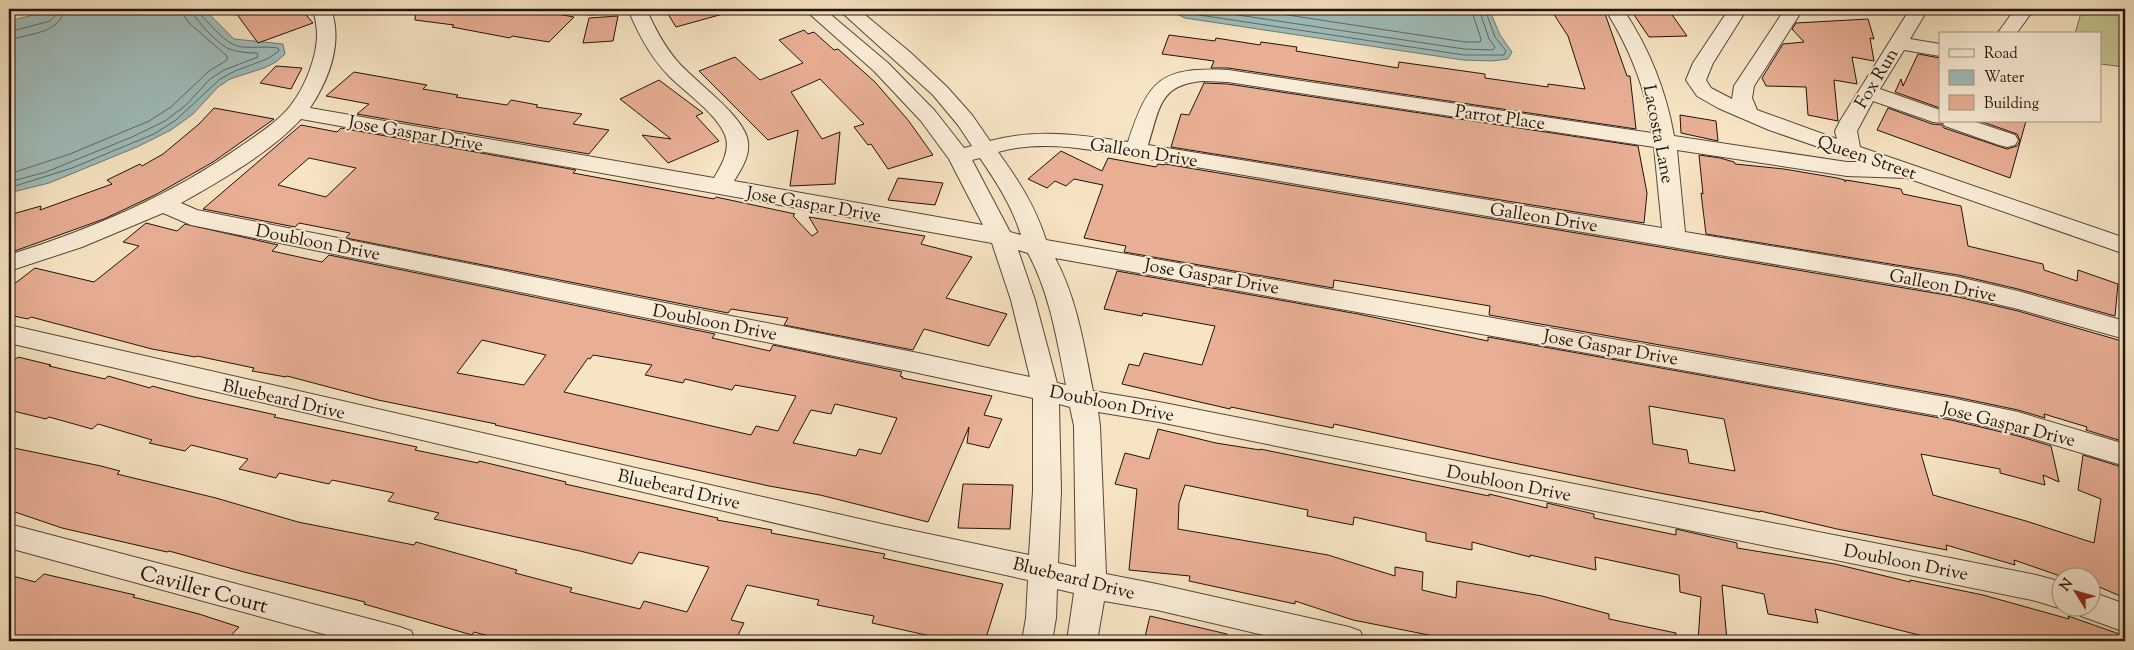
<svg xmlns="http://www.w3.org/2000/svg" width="2134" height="650" viewBox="0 0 2134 650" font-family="'Sorts Mill Goudy',serif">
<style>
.green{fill:#c3c28f;stroke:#726a4e}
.water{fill:#9fbdbb;stroke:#6d7975}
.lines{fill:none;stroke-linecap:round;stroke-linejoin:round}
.shore{stroke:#606864;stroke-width:1}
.building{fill:#e9af95;stroke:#22120c;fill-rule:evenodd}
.minor-casing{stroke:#57463a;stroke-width:2}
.minor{fill:#faedd8;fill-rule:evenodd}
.labels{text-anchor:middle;stroke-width:4;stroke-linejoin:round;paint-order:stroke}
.street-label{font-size:18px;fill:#22120c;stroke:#faedd8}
.near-street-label{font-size:21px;fill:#22120c;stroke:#faedd8}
</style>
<rect width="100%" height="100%" fill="#f7e4c3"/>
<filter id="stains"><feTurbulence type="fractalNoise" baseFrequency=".004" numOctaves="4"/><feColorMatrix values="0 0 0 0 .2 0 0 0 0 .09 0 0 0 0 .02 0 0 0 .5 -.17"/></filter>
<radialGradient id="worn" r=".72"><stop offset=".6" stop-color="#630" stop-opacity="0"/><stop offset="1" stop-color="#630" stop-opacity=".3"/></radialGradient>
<!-- green -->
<path class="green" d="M2082,9H2125V67L2100,64V34H2075Z"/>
<!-- water -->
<path class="water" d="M57,9H198L208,13L234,39L283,44L285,54L276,62L264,68L230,79L218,87L193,114L171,130L137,147L49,183L9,193V21Z
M1166,9H1489L1500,35L1512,52L1508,59L1492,61L1463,60L1185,18Z"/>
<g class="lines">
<!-- shore -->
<path class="shore" d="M1176,9L1186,13L1464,55H1504L1506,51L1495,37L1485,9
M1198,9L1464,49L1493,50L1495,47L1489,39L1479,9
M1248,9L1465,42H1480L1481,39L1471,9
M9,32L50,21L55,16L57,9
M9,40C29,34 61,33 64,9
M9,174L70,154L149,121L171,107L209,71L227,60V56L189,23L185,17L184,9
M9,182L46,172L132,137L165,121L186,105L210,79L224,70L258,57L257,53C247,53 238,52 229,49C218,44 195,20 191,9
M9,188L72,168L154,134L176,120L220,79L235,71L267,59L279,51L278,48C266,46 254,48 242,47C223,44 213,25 199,14L198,9"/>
</g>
<!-- building -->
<path class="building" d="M233,9H301L313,23L258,43Z
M416,9H530L574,17L549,42L512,36L510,38L452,27L454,25L415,20Z
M665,9H722L723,14L676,27Z
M1630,9H1668L1687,36L1649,37Z
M1604,11L1627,76H1630L1636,129L1228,68H1211L1214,61L1162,54L1169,35L1215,41L1216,38L1260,45L1261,42L1297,47L1296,51L1398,68L1399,62L1485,74V78L1548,87V84L1585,89L1568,36L1553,13Z
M618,16L613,41L583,43L589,18Z
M1868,19L1874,39L1870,38L1874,61L1852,57L1857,84L1834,80L1838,121L1808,115L1806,87L1766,86L1762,78L1783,44L1804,42L1792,29L1796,23Z
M804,30L808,34L814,32L834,50L838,49L875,82L908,120L933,155L888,169L871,144L868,145L854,127L864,124L820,79L791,92L822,139L840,132L835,184L790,186L798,130L768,140L699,71L735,57L760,80L803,63L779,40Z
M1918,54L1940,58V108L1895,92L1901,79L1903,86Z
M276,66L302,68L291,89L260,83Z
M354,72L427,85L423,89L458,95L456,97L507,105L511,100L538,105L536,107L582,114L573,124L609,130L589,154L357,114L369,104L326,96Z
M659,80L703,113L696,116L719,141L668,163L642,135L671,139L620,99Z
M1204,83L1228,84L1638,146L1647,193L1644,223L1171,147L1181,114L1189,115Z
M214,108L274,119L213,162L157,194L104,219L9,253V215L41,206L40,210L112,184L107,180L140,164L142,166L163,154L199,124Z
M1888,108L1932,124L1942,125L1944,128L2007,149L2017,146L2020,141L2017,134L1980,121H2026L2010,178L1877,130Z
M1680,115L1716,121L1718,141L1681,133Z
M301,125L337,132L341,128L576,170L573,173L714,199L716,197L795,214L793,216L812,236L818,232L809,217L925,236L921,244L972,257L946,298L1007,314L989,346L924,329L913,350L784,325L788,318L731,309L728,313L346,238L350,233L299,223L295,227L203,209ZM309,158L356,168L326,197L278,185Z
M1061,151L1102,171L1108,158L1156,167L1158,164L1164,165L1165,164L1958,297L2018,311L2125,342V442L2086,430L2087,427L2044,414L2045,418L2018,410L1951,396L1489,315L1490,306L1334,280L1333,288L1124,252L1126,246L1084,238L1103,185L1074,179L1066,186L1055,181L1047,188L1028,179Z
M1699,155L1720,158L1734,162L1735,164L1784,169L1837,178L1845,180V182L1846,180L1901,189L1903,194L1961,206L1968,246L2043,264L2044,270L2077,281L2078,270L2118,284L2115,316L2018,289L1958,275L1706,234L1701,193L1703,194Z
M898,178L943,183L935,205L888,200Z
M146,223L177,231L185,224L278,245L272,251L322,262L329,255L715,334L712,338L770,351L773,345L902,372L900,376L903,377L902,378L992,396L984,415L1002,419L989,448L967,443L969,427L928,522L820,495L769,486L495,425L496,424L378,400L287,376L286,377L252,371L254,368L197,356L195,357L152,349L31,317L28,319L9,315V288L35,268L94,282L139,246L123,242ZM482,340L546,355L524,385L457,373ZM593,355L652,365L645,375L683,383L685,379L732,390L735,385L796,396L778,431L756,426L751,435L564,392L588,358L590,359ZM835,404L897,418L881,454L859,449L856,456L793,443L811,410L831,414Z
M1117,271L1358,314L1488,341V337L1951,420L2018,436L2051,446L2059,482L2043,475L2045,485L2000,473V469L1921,454L1933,495L2026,521L2094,543L2101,499L2078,490L2083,455L2125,468V598L2092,584V578H2066L2014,560L2015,565L1946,545L1947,550L1837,529L1760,511V512L1649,491L1509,462L1334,424L1333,428L1231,407L1230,409L1122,384L1129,364L1139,366L1144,353L1202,365L1215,326L1143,313L1142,316L1104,309ZM1649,406L1724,419L1735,471L1689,463L1687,450L1653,444Z
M18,357L51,365L49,366L105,379L108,376L150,388L152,386L194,397L276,415L274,417L417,447L415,450L478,463L479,461L566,482L565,484L718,518L717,520L772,530L771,533L885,554L883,558L1003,584L985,641H934L935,637L872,623L874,616L817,605L819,600L747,585L731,620L744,623L735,641H508L474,632L472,635L364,604L365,602L244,572L169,551L167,552L62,528L9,510V447L101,466L120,471L117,474L216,498L298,522L414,545L416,542L517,570L515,573L572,588L570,592L640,609L644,601L687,612L709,567L639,552L632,564L580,551L434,519L439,513L388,501L394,493L332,480L329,484L279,473L276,478L239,469L248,459L191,445L185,451L149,443L152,440L98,424L92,429L49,417L46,419L9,410V365Z
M1158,429L1216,443L1260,450V449L1489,496V494L1547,508V503L1594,514V518L1676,535V529L1737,543V548L1835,564L1910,582V580L1983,595L2069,619L2068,616L2125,636V641H1924L1923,636L1815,609L1818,623L1768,614L1764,594L1722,585L1727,641H1698L1701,597L1680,592L1679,575L1595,557L1596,570L1530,555V557L1472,542V550L1426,541V533L1354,517L1353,525L1307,516L1308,510L1185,485L1179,503L1178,529L1328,555L1395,576V567L1423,572L1422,590L1456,598L1457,581L1542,596L1609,614V619L1676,633L1675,641H1459L1353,620L1295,601V604L1189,581L1190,576L1129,570L1137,489L1115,484L1125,453L1149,459Z
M963,484L1013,485L1010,529L958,528Z
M44,574L135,595L133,597L199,614L239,627L226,641H9V575L35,582Z
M1150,616L1227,634V641H1144Z"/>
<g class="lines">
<defs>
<path id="minor" d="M313,9H331C343,43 329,79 310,108L714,178C721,166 731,150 725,135C717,114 686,93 670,77C651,58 638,34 628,9H646C655,28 664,46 678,62C695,82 745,116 748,142C750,156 741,170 734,181L983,225L949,159L921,121L874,71L804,9H824L888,63L935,111L964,148L972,146L958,125L933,95L838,9H858L911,53L947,87L972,115L990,141C1037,128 1081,135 1128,142C1149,79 1160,67 1228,70L1652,133C1646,88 1629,47 1605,9H1623C1649,48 1666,90 1674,136L1847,162H1862L1769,130L1718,108L1697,96L1686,80L1693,63L1729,9H1747L1713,63L1706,80L1711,88L1732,99L1734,86L1785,9H1803L1754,86L1752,98L1757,110L1837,139L1835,131L1840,121L1910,9H1928L1910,39L1940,44V56L1904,50L1880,89L1940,110V121H1973L2015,135L2018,140L2015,145L2007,147L1999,145L1945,126L1943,123L1933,122L1873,101L1857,131L1860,147L2125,238V254L1907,178L1847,176L1677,150L1685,232L1958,277L2018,291L2125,321V339L2018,309L1958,295L1136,157C1090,150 1044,139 998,152C1019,181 1035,206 1046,240L1951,398L2018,412L2125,444V466L2018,434L1951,418L1055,258C1077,299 1084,345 1093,391L1159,402L2036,575L2062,582V608H2067L2062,609L2036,601L1159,422L1098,412L1100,426L1106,574L1157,584L1349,627L1360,631L1365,641H1289L1157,610L1104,601L1097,641H1067L1074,593L1057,589L1056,618L1052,641H1022L1026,618L1028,580L886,549L9,343V325L886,525L1029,555L1033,491V398L918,373L191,225L163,213L82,247L9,271V255C92,229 170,196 241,146C258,134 278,122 291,105C305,87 317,57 317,35C317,26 315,17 313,9ZM1204,81L1228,82L1654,147L1662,228L1148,145C1160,108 1159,84 1204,81ZM301,119L992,243L1011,300L1030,377L918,353L197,210L181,203C220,181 271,152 301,119ZM980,158C997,183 1012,206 1021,235L1010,232L972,160ZM1018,250L1028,253C1050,294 1057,340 1066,385L1057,383L1035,300ZM1059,404L1070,407L1074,426L1076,567L1058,563L1061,491Z
M575,9H608L606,13C596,15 587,15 577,13Z
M2015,9H2034L2016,34H1997Z
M9,524L400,627L411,631L416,641H349L9,548Z
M2092,592L2125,604V632L2081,616L2077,608H2092Z"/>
</defs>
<!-- minor casing -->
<use href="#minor" class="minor-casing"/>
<!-- minor -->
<use href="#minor" class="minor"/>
</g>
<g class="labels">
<!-- street labels -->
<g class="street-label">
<text transform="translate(1876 78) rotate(-59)" y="6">Fox Run</text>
<text transform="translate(1500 117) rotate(8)" y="6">Parrot Place</text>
<text transform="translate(416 133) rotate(10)" y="6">Jose Gaspar Drive</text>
<text transform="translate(1659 134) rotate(79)" y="6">Lacosta Lane</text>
<text transform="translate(1144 152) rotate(9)" y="6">Galleon Drive</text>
<text transform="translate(1867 157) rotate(19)" y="6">Queen Street</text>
<text transform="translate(814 204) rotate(10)" y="6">Jose Gaspar Drive</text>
<text transform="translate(1544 217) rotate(9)" y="6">Galleon Drive</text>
<text transform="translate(318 242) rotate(11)" y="6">Doubloon Drive</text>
<text transform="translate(1212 276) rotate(10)" y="6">Jose Gaspar Drive</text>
<text transform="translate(1943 285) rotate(11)" y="6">Galleon Drive</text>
<text transform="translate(715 322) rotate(11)" y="6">Doubloon Drive</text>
<text transform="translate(1611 347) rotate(10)" y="6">Jose Gaspar Drive</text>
<text transform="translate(284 399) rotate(13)" y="6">Bluebeard Drive</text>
<text transform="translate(1112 403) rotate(11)" y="6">Doubloon Drive</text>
<text transform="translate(2009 424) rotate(14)" y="6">Jose Gaspar Drive</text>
<text transform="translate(1509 483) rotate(11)" y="6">Doubloon Drive</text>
<text transform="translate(679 489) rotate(13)" y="6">Bluebeard Drive</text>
<text transform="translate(1906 562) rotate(11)" y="6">Doubloon Drive</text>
<text transform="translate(1074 578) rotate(14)" y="6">Bluebeard Drive</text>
</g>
<!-- near-street labels -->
<g class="near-street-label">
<text transform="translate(204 589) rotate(15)" y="7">Caviller Court</text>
</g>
</g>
<!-- margin -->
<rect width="2134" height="650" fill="none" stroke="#f7e4c3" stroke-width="30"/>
<rect x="10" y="10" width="2114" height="630" fill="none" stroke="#22120c" stroke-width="2.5"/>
<rect x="15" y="15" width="2104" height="620" fill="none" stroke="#22120c"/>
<!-- legend -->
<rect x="1939" y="32" width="162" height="90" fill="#faedd8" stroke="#a49586"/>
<rect x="1949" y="49" width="25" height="8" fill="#faedd8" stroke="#a49586"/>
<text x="1984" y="58" font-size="15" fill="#22120c">Road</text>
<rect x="1949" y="70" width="25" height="15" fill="#9fbdbb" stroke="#a49586"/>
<text x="1984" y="82" font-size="15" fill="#22120c">Water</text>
<rect x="1949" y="95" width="25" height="15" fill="#e9af95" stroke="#a49586"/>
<text x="1984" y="108" font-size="15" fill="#22120c">Building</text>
<!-- north arrow -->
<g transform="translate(2076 592) rotate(307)"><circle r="24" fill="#faedd8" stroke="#a49586"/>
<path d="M0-4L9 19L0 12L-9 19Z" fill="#8f2418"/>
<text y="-8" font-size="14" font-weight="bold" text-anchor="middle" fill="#22120c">N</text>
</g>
<rect width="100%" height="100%" filter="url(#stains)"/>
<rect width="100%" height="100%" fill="url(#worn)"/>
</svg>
